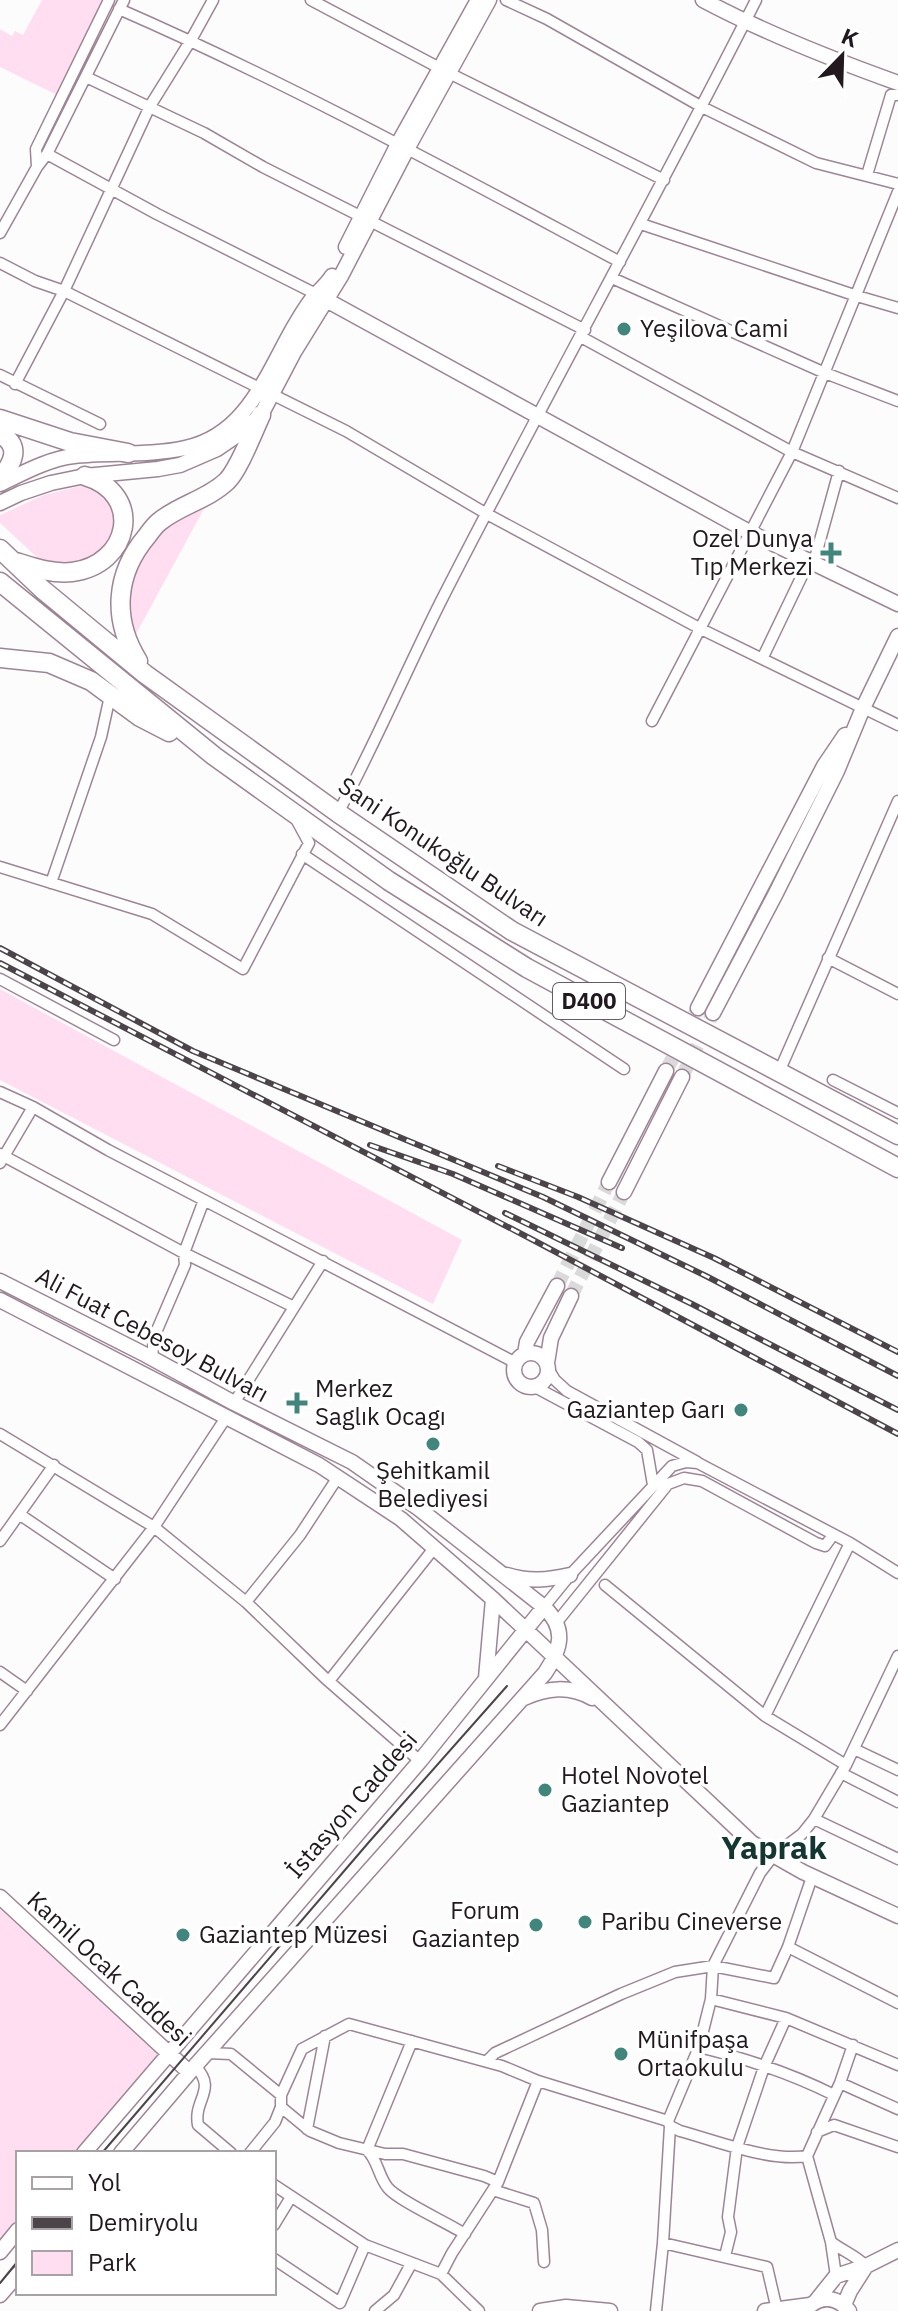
<svg xmlns="http://www.w3.org/2000/svg" width="898" height="2311" viewBox="0 0 898 2311" font-family="'IBM Plex Sans',sans-serif">
<style>
.green{fill:#ffdef2}
.lines{fill:none;stroke-linecap:round;stroke-linejoin:round}
.secondary-tunnel{stroke:#dadada;stroke-width:14;stroke-dasharray:14 7;stroke-linecap:butt}
.street-casing{stroke:#9e8595;stroke-width:13}
.secondary-casing{stroke:#9e8595;stroke-width:17}
.highway-casing{stroke:#9e8595;stroke-width:21}
.street{stroke:#fff;stroke-width:10}
.secondary{stroke:#fff;stroke-width:14}
.highway{stroke:#fff;stroke-width:18}
.tram{stroke:#4b4449;stroke-width:2}
.rail-casing{stroke:#4b4449;stroke-width:6}
.rail{stroke:#fff;stroke-width:3;stroke-dasharray:9;stroke-linecap:butt}
.poi-dot{fill:#40867c;stroke:#fff;stroke-width:3}
.labels{text-anchor:middle;stroke-width:7;stroke-linejoin:round;paint-order:stroke}
.shield{fill:#fff;stroke:#645e62;stroke-width:2}
.shield-label{font-size:22px;font-weight:bold;fill:#22191f}
.poi-label{font-size:24px;fill:#22191f;stroke:#fff;text-anchor:start}
.street-label{font-size:24px;fill:#22191f;stroke:#fff}
.district-label{font-size:32px;font-weight:bold;fill:#143631;stroke:#fff}
</style>
<rect width="100%" height="100%" fill="#fbfcfb"/>
<!-- green -->
<path class="green" d="M42,0H109L61,97L0,67V29L12,36L15,31L23,35Z
M85,485L98,489L110,505L115,522L113,536L92,560L70,565L41,561L0,523V515L44,495Z
M205,507L136,634C123,607 128,569 148,545C162,527 186,518 205,507Z
M0,989L462,1240L433,1304L0,1080Z
M0,1909L160,2057L81,2153H18V2226L0,2247Z"/>
<g class="lines">
<!-- secondary-tunnel -->
<path class="secondary-tunnel" d="M666,1071L698,1008
M682,1077L713,1013
M557,1286L609,1182
M571,1296L624,1192"/>
<defs>
<path id="street" d="M311,0L449,73L664,180
M506,0L547,19L702,107L816,163L898,184
M119,9C291,84 455,174 620,262
M86,77L204,133L263,167L360,216
M47,154L157,214L316,294
M37,167L36,149L109,0
M867,175L891,95H898
M370,221L585,330
M641,224L857,296L898,308
M0,233L37,167L47,154L124,0
M0,263L35,281L64,291L346,431L487,514L701,629L898,725
M612,278L825,373L898,401
M581,337L792,452L898,498
M0,375L100,424
M15,384L64,291L150,106L191,40L213,0
M814,562L839,471
M763,657L810,559
M652,721L792,452L898,192
M338,813C375,744 406,671 441,601C544,399 654,202 756,0
M302,854L624,1069
M0,867L152,914L243,969L309,843L296,819
M51,883L101,737L110,696
M828,958L898,994
M0,979L114,1040
M779,1072L898,801
M833,1080L898,1113
M0,1092L33,1107L108,1150L516,1363
M0,1154L184,1253L294,1307
M0,1163L33,1107
M152,1358L154,1337L185,1265L184,1253L204,1200
M549,1370L555,1380L567,1391L697,1462
M535,1387L638,1442L647,1450L653,1485
M234,1403L323,1261
M0,1434L154,1527L246,1602L325,1678L420,1761
M19,1514L115,1579
M0,1541L54,1465
M605,1585L765,1716L846,1765
M246,1602L300,1535L338,1477
M544,1607L570,1575L672,1466L686,1462L698,1463L850,1543L898,1573
M557,1622L668,1484L684,1478L702,1481L816,1543L825,1546L833,1535
M0,1672L27,1691
M329,1681L435,1547
M765,1716L850,1543
M0,1725L154,1527L227,1416
M854,1749L898,1770
M841,1773L898,1802
M814,1819L898,1859
M788,1947L898,2003
M711,1999L786,2018L898,2065
M412,2041L367,2150C378,2160 378,2176 388,2188C399,2201 448,2223 465,2234
M853,2045L840,2083L807,2156L831,2242C843,2251 855,2255 866,2266
M699,2047C744,2058 792,2074 834,2095
M207,2053L231,2054L281,2095
M487,2061L495,2053L621,1994L675,1972L713,1966L774,1978L788,1947L812,1877
M195,2066C218,2090 193,2099 198,2125L231,2153
M840,2083L898,2109
M281,2107L310,2131L339,2143L385,2154H403L484,2176L498,2182
M670,2126L680,2131C717,2141 769,2162 807,2156
M307,2129L325,2036
M817,2132L834,2125L898,2147
M250,2153L275,2122L281,2107V2095L302,2049L349,2024L502,2066L538,2081L668,2121
M274,2185L365,2245L441,2274L479,2311
M493,2190L534,2203L542,2230L544,2262
M274,2225L291,2197
M831,2242L836,2276
M663,2243L767,2267L777,2310
M725,2256L731,2232L728,2217L737,2147L764,2067L786,2018
M274,2259L340,2303L365,2245
M441,2274L452,2253L498,2182L538,2081
M375,2311L394,2295L411,2264
M656,2311L663,2243L670,2126L668,2121L699,2047L711,1999L713,1966L760,1873L773,1856L802,1834L814,1819L846,1765L898,1656"/>
<path id="secondary" d="M703,0C765,33 831,59 898,83
M346,247L398,144L478,0
M319,296L751,533L898,604
M0,484C23,473 48,459 74,456C110,452 149,456 185,448C247,435 267,373 295,325C301,315 308,303 316,294C322,288 327,284 332,276
M0,503L21,493L51,483L85,476L158,469L180,465L217,449L239,434L261,415L294,352L341,276L407,149L489,0
M698,1008L824,766L845,735
M713,1013L775,895L837,771L863,708L898,636
M609,1182L666,1071
M624,1192L682,1077
M0,1281L146,1355L234,1403L352,1462L418,1508L544,1607C567,1629 561,1649 545,1673L195,2066L121,2153
M0,1300L319,1465L401,1519L493,1599L752,1843L803,1872L898,1916
M514 1370a17 17 0 1 1 34 0a17 17 0 1 1-34 0Z
M525,1354L527,1342L557,1286
M547,1363L551,1338L571,1296
M507,1575C529,1582 548,1580 570,1575
M486,1678L493,1599
M524,1698C547,1688 569,1685 592,1698
M0,1897L189,2072
M84,2153L420,1761L544,1607
M0,2252L18,2230
M0,2295L18,2274
M816,2301L836,2276L866,2266L898,2250
M844,2305L850,2291L866,2266
M540,2311L566,2307L610,2311
M765,2311L810,2305
M805,2311C818,2295 836,2295 849,2311"/>
<path id="highway" d="M0,419L70,442L128,453
M0,434C22,446 13,463 0,479
M0,549L42,589L145,674L338,813L512,931L898,1135
M16,562C35,568 52,574 72,572C130,565 145,494 85,476
M0,582L214,756L389,881L527,968L898,1168
M0,658L49,663L91,681L140,717L169,732
M138,661C112,619 115,574 147,536C150,532 154,526 159,522C179,505 207,500 227,481C239,469 253,432 261,415"/>
</defs>
<!-- street casing -->
<use href="#street" class="street-casing"/>
<!-- secondary casing -->
<use href="#secondary" class="secondary-casing"/>
<!-- highway casing -->
<use href="#highway" class="highway-casing"/>
<!-- street -->
<use href="#street" class="street"/>
<!-- secondary -->
<use href="#secondary" class="secondary"/>
<!-- highway -->
<use href="#highway" class="highway"/>
<!-- tram -->
<path class="tram" d="M102,2153L369,1842L507,1686
M0,2283L18,2261"/>
<defs>
<path id="rail" d="M0,948L193,1051L543,1197L706,1276L898,1376
M0,963L535,1241L898,1434
M370,1145L453,1174L622,1248
M498,1166L578,1197L714,1258L898,1352
M505,1213L692,1304L898,1410"/>
</defs>
<!-- rail casing -->
<use href="#rail" class="rail-casing"/>
<!-- rail -->
<use href="#rail" class="rail"/>
</g>
<!-- markers -->
<g class="poi-dot">
<circle cx="624" cy="329" r="8"/>
<path d="M827 541h8v8h8v8h-8v8h-8v-8h-8v-8h8z"/>
<path d="M293 1391h8v8h8v8h-8v8h-8v-8h-8v-8h8z"/>
<circle cx="741" cy="1410" r="8"/>
<circle cx="433" cy="1444" r="8"/>
<circle cx="545" cy="1790" r="8"/>
<circle cx="585" cy="1922" r="8"/>
<circle cx="536" cy="1925" r="8"/>
<circle cx="183" cy="1935" r="8"/>
<circle cx="621" cy="2054" r="8"/>
</g>
<g class="labels">
<!-- shield labels -->
<rect class="shield" x="553" y="983" width="72" height="36" rx="6"/>
<g class="shield-label">
<text x="589" y="1009">D400</text>
</g>
<!-- poi labels -->
<g class="poi-label">
<text x="640" y="337">Yeşilova Cami</text>
<text x="813" y="547" text-anchor="end">Ozel Dunya<tspan x="813" dy="28">Tıp Merkezi</tspan></text>
<text x="315" y="1397">Merkez<tspan x="315" dy="28">Saglık Ocagı</tspan></text>
<text x="725" y="1418" text-anchor="end">Gaziantep Garı</text>
<text x="433" y="1479" text-anchor="middle">Şehitkamil<tspan x="433" dy="28">Belediyesi</tspan></text>
<text x="561" y="1784">Hotel Novotel<tspan x="561" dy="28">Gaziantep</tspan></text>
<text x="520" y="1919" text-anchor="end">Forum<tspan x="520" dy="28">Gaziantep</tspan></text>
<text x="601" y="1930">Paribu Cineverse</text>
<text x="199" y="1943">Gaziantep Müzesi</text>
<text x="637" y="2048">Münifpaşa<tspan x="637" dy="28">Ortaokulu</tspan></text>
</g>
<!-- street labels -->
<g class="street-label">
<text transform="translate(443 852) rotate(34)" y="8">Sani Konukoğlu Bulvarı</text>
<text transform="translate(152 1335) rotate(28)" y="8">Ali Fuat Cebesoy Bulvarı</text>
<text transform="translate(352 1805) rotate(-49)" y="8">İstasyon Caddesi</text>
<text transform="translate(109 1969) rotate(43)" y="8">Kamil Ocak Caddesi</text>
</g>
<!-- district labels -->
<g class="district-label">
<text x="774" y="1859">Yaprak</text>
</g>
</g>
<!-- legend -->
<rect x="16" y="2151" width="260" height="144" fill="#ffffff" stroke="#a7a3a5" stroke-width="2"/>
<rect x="32" y="2177" width="40" height="12" fill="#ffffff" stroke="#a7a3a5" stroke-width="2"/>
<text x="88" y="2191" font-size="24" fill="#22191f">Yol</text>
<rect x="32" y="2217" width="40" height="12" fill="#4b4449" stroke="#a7a3a5" stroke-width="2"/>
<text x="88" y="2231" font-size="24" fill="#22191f">Demiryolu</text>
<rect x="32" y="2251" width="40" height="24" fill="#ffdef2" stroke="#a7a3a5" stroke-width="2"/>
<text x="88" y="2271" font-size="24" fill="#22191f">Park</text>
<!-- north arrow -->
<g transform="translate(842 56) rotate(23)" stroke="#ffffff" stroke-width="6" paint-order="stroke">
<path d="M0-6L14 30L0 20L-14 30Z" fill="#22191f"/>
<text y="-12" font-size="22" font-weight="bold" text-anchor="middle" fill="#22191f">K</text>
</g>
</svg>
